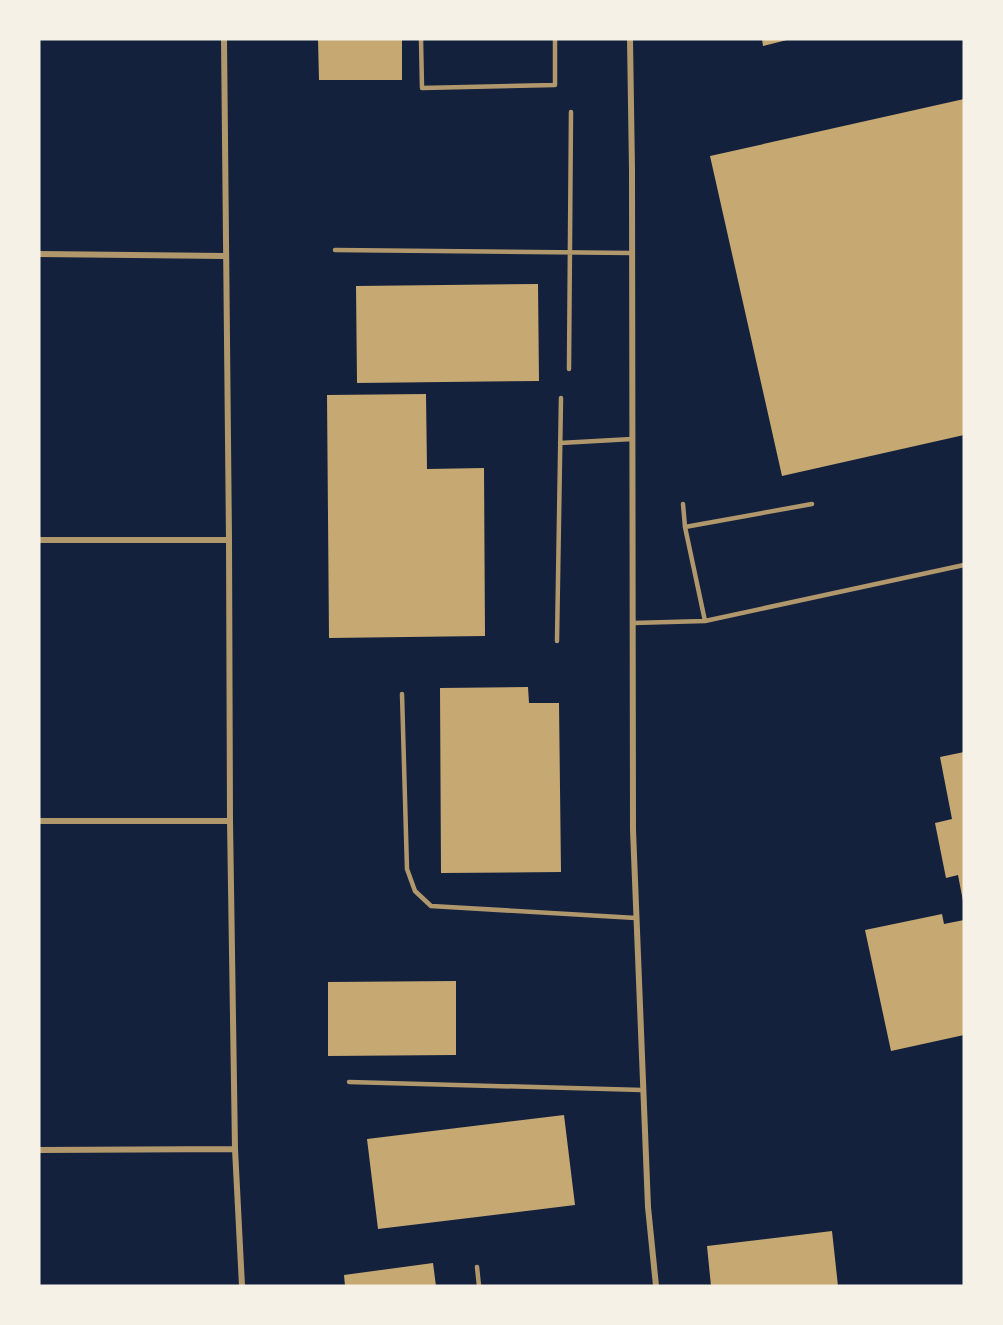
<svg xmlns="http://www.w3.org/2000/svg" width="1003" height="1325" viewBox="0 0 1003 1325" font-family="Commissioner,sans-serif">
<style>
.building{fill:#c6a872}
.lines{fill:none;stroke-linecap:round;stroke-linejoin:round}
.service{stroke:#b1986c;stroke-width:4.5}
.minor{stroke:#b1986c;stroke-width:6}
</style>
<rect width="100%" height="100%" fill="#14213d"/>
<!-- building -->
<path class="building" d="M318,39H402V80H319Z
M762,39H787V40L763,46Z
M964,99V435L782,476L710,156Z
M538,284L539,381L357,383L356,286Z
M426,394L427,469L484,468L485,636L329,638L327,395Z
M528,687L529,703H559L561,872L441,873L440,688Z
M964,752V901H963L958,875L946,878L935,823L952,819L940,757Z
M942,914L944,924L964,920V1035L891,1051L865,930Z
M456,981V1055L328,1056V982Z
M564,1115L575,1205L378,1229L367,1139Z
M832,1231L838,1286H711L707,1246Z
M433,1263L436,1286H345L344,1275Z"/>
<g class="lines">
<!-- service -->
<path class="service" d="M421,39L422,88L555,85V39
M335,250L632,253
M569,369L571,112
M560,443L632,439
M683,504L685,527L705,621
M685,527L812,504
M633,623L705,621L964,565
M557,641L561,398
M402,694L407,869L415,891L431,906L636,918
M349,1082L642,1090
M477,1267L479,1286"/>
<!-- minor -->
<path class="minor" d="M224,39L229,540L230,821L235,1149L242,1286
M630,39L632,170L633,830L648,1207L656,1286
M39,254L225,256
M39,540H229
M39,821H230
M39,1150L235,1149"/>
</g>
<!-- border -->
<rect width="1003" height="1325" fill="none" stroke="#f6f1e7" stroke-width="81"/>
</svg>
